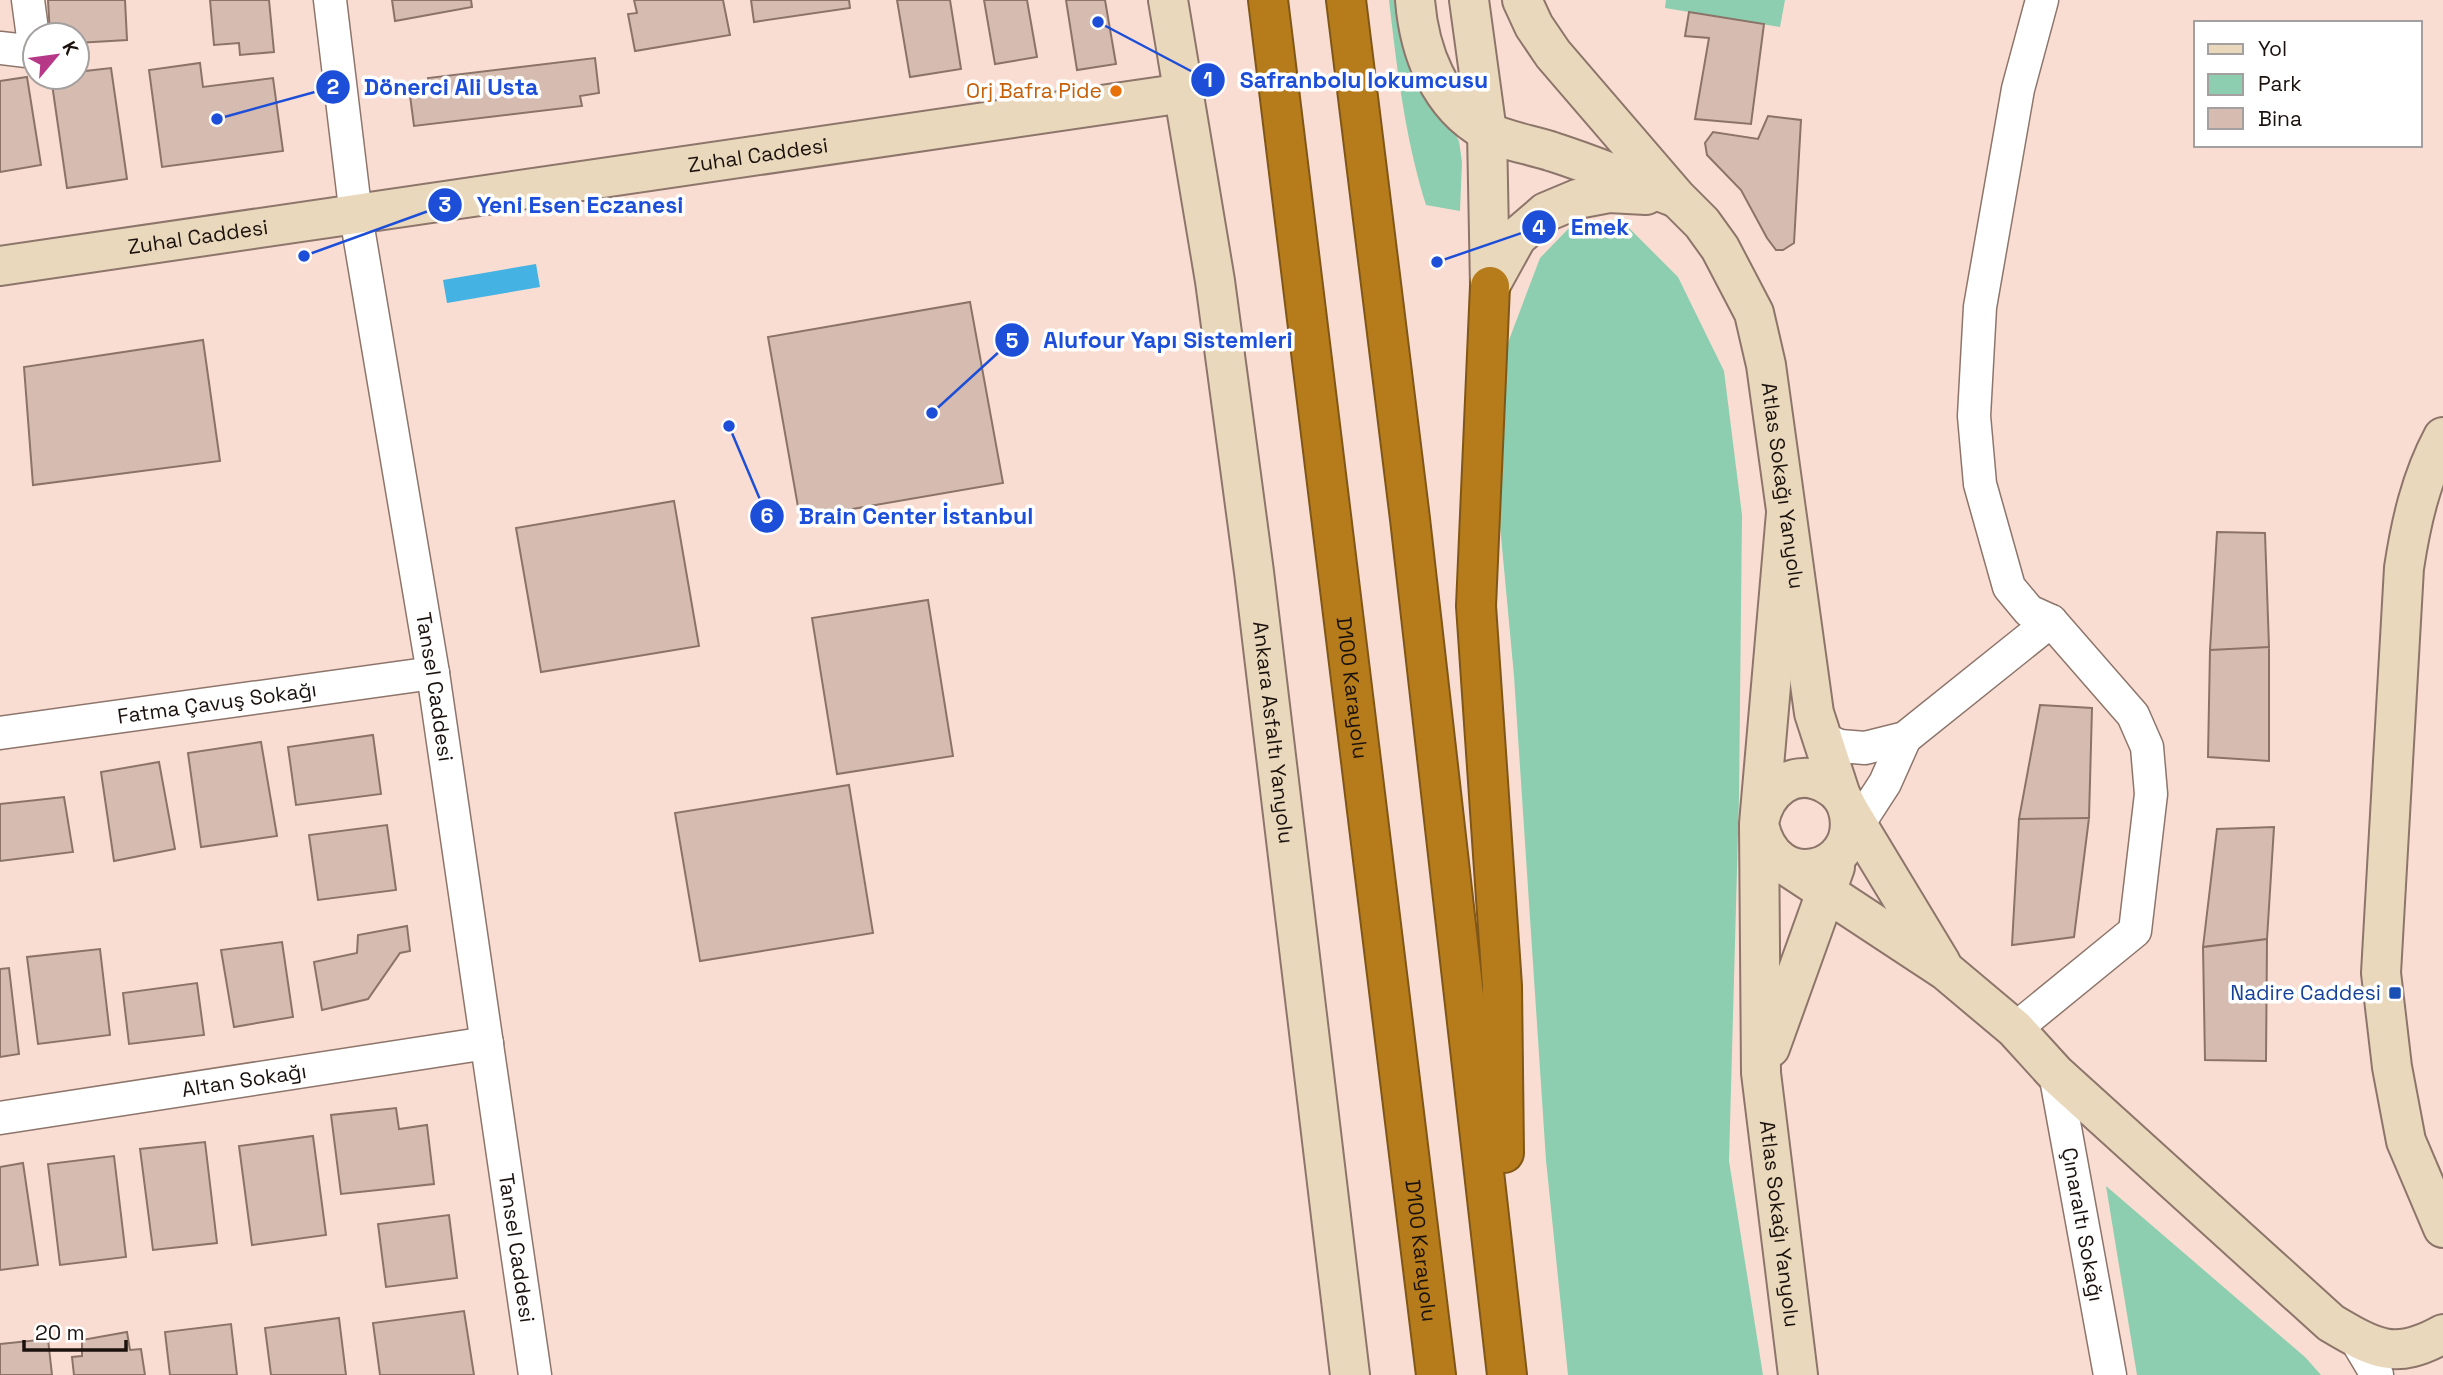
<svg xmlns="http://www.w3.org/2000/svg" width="2443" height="1375" viewBox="0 0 2443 1375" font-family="'Space Grotesk',sans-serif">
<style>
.green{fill:#8cceaf}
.water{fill:#44b2e2}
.building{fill:#d6bcb0;stroke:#8b7369;stroke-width:2}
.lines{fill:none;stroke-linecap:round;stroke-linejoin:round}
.street-casing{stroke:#8d756b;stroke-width:35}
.secondary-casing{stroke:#8d756b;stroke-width:42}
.highway-casing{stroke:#805717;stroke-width:42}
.street{stroke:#fff;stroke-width:32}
.secondary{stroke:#e9d8bb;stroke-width:38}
.highway{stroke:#b67c1c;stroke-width:38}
.food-dot{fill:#e8710a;stroke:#fff;stroke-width:2.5}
.transit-dot{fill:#1a4fb4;stroke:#fff;stroke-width:2.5}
.labels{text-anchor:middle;stroke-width:7;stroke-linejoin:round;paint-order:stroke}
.food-label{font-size:21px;fill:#c56008;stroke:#fff;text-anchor:end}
.street-label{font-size:21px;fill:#1b120e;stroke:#fff}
.transit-label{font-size:21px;fill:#164399;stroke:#fff;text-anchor:end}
.leader{fill:none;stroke:#1d4ed8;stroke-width:2.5}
.callout-dot{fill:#1d4ed8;stroke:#fff;stroke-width:2.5}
.mark-label{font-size:21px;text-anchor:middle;font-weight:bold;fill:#fff}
.callout-label{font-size:23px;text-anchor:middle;font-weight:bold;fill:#1d4ed8;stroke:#fff;stroke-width:7;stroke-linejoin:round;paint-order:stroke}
</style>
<rect width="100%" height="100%" fill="#f9ddd2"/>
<!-- green -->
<path class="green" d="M1389,0H1400L1432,94L1459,141L1462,162L1460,211L1426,205C1405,138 1397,69 1389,0Z
M1666,0H1785L1780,27L1665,8Z
M1620,219L1678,277L1724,371L1742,515L1739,797L1729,1161L1763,1375H1568L1546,1160L1514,676L1500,525L1506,348L1540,258L1572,225Z
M2106,1186L2305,1357L2321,1375H2137Z"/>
<!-- water -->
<path class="water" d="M536,264L540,287L447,303L443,280Z"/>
<!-- building -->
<path class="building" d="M48,0H125L127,40L77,43V35H50Z
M210,0H269L274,52L240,55L239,43L214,45Z
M392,0H471L472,7L395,21Z
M634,0H723L730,35L635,51L628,14L637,13Z
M751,0H849L850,8L754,22Z
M897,0H950L961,69L910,77Z
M984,0H1027L1037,57L995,64Z
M1066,0H1105L1116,64L1077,70Z
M1689,12L1764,24L1751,124L1695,119L1709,38L1685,36Z
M595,58L599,93L580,96L582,106L414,126L409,88L429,86L428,78Z
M200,63L203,87L273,78L283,151L162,167L149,70Z
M111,68L127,179L67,188L51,77H77V72Z
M27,77L41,165L0,172V81Z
M1768,116L1801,120L1794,243L1783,250H1776L1767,238L1741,190L1707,155L1705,143L1713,132L1758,139Z
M970,302L1003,483L800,518L768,337Z
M203,340L220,461L33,485L24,367Z
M674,501L699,646L541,672L516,528Z
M2217,532L2265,533L2269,647L2210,650Z
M928,600L953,756L837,774L812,618Z
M2269,647V761L2208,757L2210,650Z
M2040,705L2092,708L2089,818L2019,819Z
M373,735L381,794L296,805L288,747Z
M261,742L277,836L201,847L188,753Z
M159,762L175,849L114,861L101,772Z
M849,785L873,933L700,961L675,813Z
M64,797L73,852L0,861V804Z
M2089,818L2074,937L2012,945L2019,819Z
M387,825L396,890L318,900L309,835Z
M2274,827L2267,939L2203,947L2217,829Z
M407,926L410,951L400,953L368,999L322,1010L314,962L357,953L358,935Z
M2267,939L2266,1061L2205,1060L2203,947Z
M282,942L293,1017L234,1027L221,950Z
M100,949L110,1035L38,1044L27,957Z
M9,968L19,1054L0,1057V969Z
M197,983L204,1035L129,1044L123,993Z
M396,1108L399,1129L427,1125L434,1184L341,1194L331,1115Z
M313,1136L326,1235L252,1245L239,1146Z
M205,1142L217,1243L153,1250L140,1149Z
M114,1156L126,1257L60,1265L48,1164Z
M23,1163L38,1265L0,1270V1167Z
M449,1215L457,1278L386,1287L378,1224Z
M464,1311L474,1375H380L373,1323Z
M339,1318L346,1375H271L265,1328Z
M231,1324L237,1375H170L165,1332Z
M127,1332L130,1350L141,1349L145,1375H74L72,1357L82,1356V1340Z
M48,1339L52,1375H0V1344Z"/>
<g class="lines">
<defs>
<g id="street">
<path id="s1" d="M330,0L356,216L433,673L535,1375"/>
<path d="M0,48L35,52L28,0"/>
<path id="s2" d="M0,733L433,673"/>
<path d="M1821,738L1840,746L1865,748L1905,738L2051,621"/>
<path d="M1846,843L1885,783L1905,738"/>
<path d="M2015,1029L2135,931L2151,794L2147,747L2133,715L2051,621L2029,611L2009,587L1980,484L1974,416L1980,307L2018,89L2042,0"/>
<path id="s3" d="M2055,1073L2110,1375"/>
<path id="s4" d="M0,1118L487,1043"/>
<path d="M2355,1338L2377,1375"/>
</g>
<g id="secondary">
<path id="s5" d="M1168,0L1215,281L1254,572L1350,1375"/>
<path d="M1415,0C1419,51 1439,105 1486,131C1504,141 1533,145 1553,152C1594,165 1634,182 1674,197"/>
<path d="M1469,0L1487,132L1490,286"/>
<path id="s6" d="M1522,0L1534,26L1553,54L1676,197L1702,223L1720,248L1754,313L1766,365L1814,713L1841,796"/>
<path id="s7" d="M0,266L1184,93"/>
<path d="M1491,284L1517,237L1546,212L1577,199L1609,193L1646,195"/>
<path d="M2443,437C2421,478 2411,522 2404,568L2381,973L2392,1067L2406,1141L2443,1228"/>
<path id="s8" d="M1786,513L1759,824C1774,896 1859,873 1849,815C1847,802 1839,791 1828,785C1794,765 1764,790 1759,824L1761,1073L1798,1375"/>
<path d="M1848,809L1941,963"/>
<path d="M1782,863L1946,971L2015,1029L2055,1073L2331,1323C2375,1349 2395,1361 2443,1334"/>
<path d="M1770,1048L1835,867"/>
</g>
<g id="highway">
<path id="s9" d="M1268,0L1436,1375"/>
<path d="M1346,0L1410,519L1507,1375"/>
<path d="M1490,286L1476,606L1502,986L1504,1153"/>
</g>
</defs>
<!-- street casing -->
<use href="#street" class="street-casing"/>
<!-- secondary casing -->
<use href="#secondary" class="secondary-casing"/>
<!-- highway casing -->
<use href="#highway" class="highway-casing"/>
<!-- street -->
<use href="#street" class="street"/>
<!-- secondary -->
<use href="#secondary" class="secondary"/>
<!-- highway -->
<use href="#highway" class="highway"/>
</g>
<!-- markers -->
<circle class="food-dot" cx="1116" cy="91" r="7"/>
<rect class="transit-dot" x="2388" y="986" width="14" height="14" rx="3.5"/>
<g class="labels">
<!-- food labels -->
<g class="food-label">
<text x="1102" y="98">Orj Bafra Pide</text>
</g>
<!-- street labels -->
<g class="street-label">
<text dy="7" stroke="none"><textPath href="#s7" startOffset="766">Zuhal Caddesi</textPath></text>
<text dy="7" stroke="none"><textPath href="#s7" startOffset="200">Zuhal Caddesi</textPath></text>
<text dy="7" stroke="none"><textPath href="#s6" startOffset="567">Atlas Sokağı Yanyolu</textPath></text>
<text dy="7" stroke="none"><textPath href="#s1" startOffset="695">Tansel Caddesi</textPath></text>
<text dy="7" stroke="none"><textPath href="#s9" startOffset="693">D100 Karayolu</textPath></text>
<text dy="7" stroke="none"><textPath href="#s2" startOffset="219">Fatma Çavuş Sokağı</textPath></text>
<text dy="7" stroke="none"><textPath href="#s5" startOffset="740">Ankara Asfaltı Yanyolu</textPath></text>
<text dy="7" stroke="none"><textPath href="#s4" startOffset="247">Altan Sokağı</textPath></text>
<text dy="7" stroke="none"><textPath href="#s8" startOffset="996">Atlas Sokağı Yanyolu</textPath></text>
<text dy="7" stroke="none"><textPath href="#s3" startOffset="154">Çınaraltı Sokağı</textPath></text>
<text dy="7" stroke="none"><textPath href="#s1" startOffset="1262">Tansel Caddesi</textPath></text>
<text dy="7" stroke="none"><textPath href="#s9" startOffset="1260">D100 Karayolu</textPath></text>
</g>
<!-- transit labels -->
<g class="transit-label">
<text x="2381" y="1000">Nadire Caddesi</text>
</g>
</g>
<!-- callouts -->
<path class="leader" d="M1098 22L1208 80M217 119L333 87M304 256L445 205M1437 262L1539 227M932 413L1012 340M729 426L767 516"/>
<g class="callout-dot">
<circle cx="1098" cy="22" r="7"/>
<circle cx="217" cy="119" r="7"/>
<circle cx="304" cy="256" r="7"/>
<circle cx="1437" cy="262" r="7"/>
<circle cx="932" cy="413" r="7"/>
<circle cx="729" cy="426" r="7"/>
<circle cx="1208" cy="80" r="18"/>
<circle cx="333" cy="87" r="18"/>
<circle cx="445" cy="205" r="18"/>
<circle cx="1539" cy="227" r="18"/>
<circle cx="1012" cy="340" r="18"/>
<circle cx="767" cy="516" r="18"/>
</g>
<g class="mark-label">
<text x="1208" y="87">1</text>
<text x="333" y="94">2</text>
<text x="445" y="212">3</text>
<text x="1539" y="235">4</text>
<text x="1012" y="348">5</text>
<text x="767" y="523">6</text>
</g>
<g class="callout-label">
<text x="1364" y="88">Safranbolu lokumcusu</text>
<text x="451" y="95">Dönerci Ali Usta</text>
<text x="580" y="213">Yeni Esen Eczanesi</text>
<text x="1600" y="235">Emek</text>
<text x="1168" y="348">Alufour Yapı Sistemleri</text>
<text x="916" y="524">Brain Center İstanbul</text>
</g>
<!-- legend -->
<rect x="2194" y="21" width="228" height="126" fill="#ffffff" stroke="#a4a09f" stroke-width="2"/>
<rect x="2208" y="44" width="35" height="10" fill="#e9d8bb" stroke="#a4a09f" stroke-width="2"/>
<text x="2258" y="56" font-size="21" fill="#1b120e">Yol</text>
<rect x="2208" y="74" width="35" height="21" fill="#8cceaf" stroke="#a4a09f" stroke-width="2"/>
<text x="2258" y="91" font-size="21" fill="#1b120e">Park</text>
<rect x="2208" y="108" width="35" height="21" fill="#d6bcb0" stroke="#a4a09f" stroke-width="2"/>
<text x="2258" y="126" font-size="21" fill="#1b120e">Bina</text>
<!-- north arrow -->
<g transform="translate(56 56) rotate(61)"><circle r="33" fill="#ffffff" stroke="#a4a09f" stroke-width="2"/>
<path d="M0-5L12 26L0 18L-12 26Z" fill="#b63886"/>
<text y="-10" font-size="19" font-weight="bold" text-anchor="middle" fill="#1b120e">K</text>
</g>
<!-- scale -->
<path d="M24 1340v10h102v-10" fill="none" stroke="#1b120e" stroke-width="3.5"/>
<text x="35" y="1340" font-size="21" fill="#1b120e" stroke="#ffffff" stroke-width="5" paint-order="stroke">20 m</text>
</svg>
